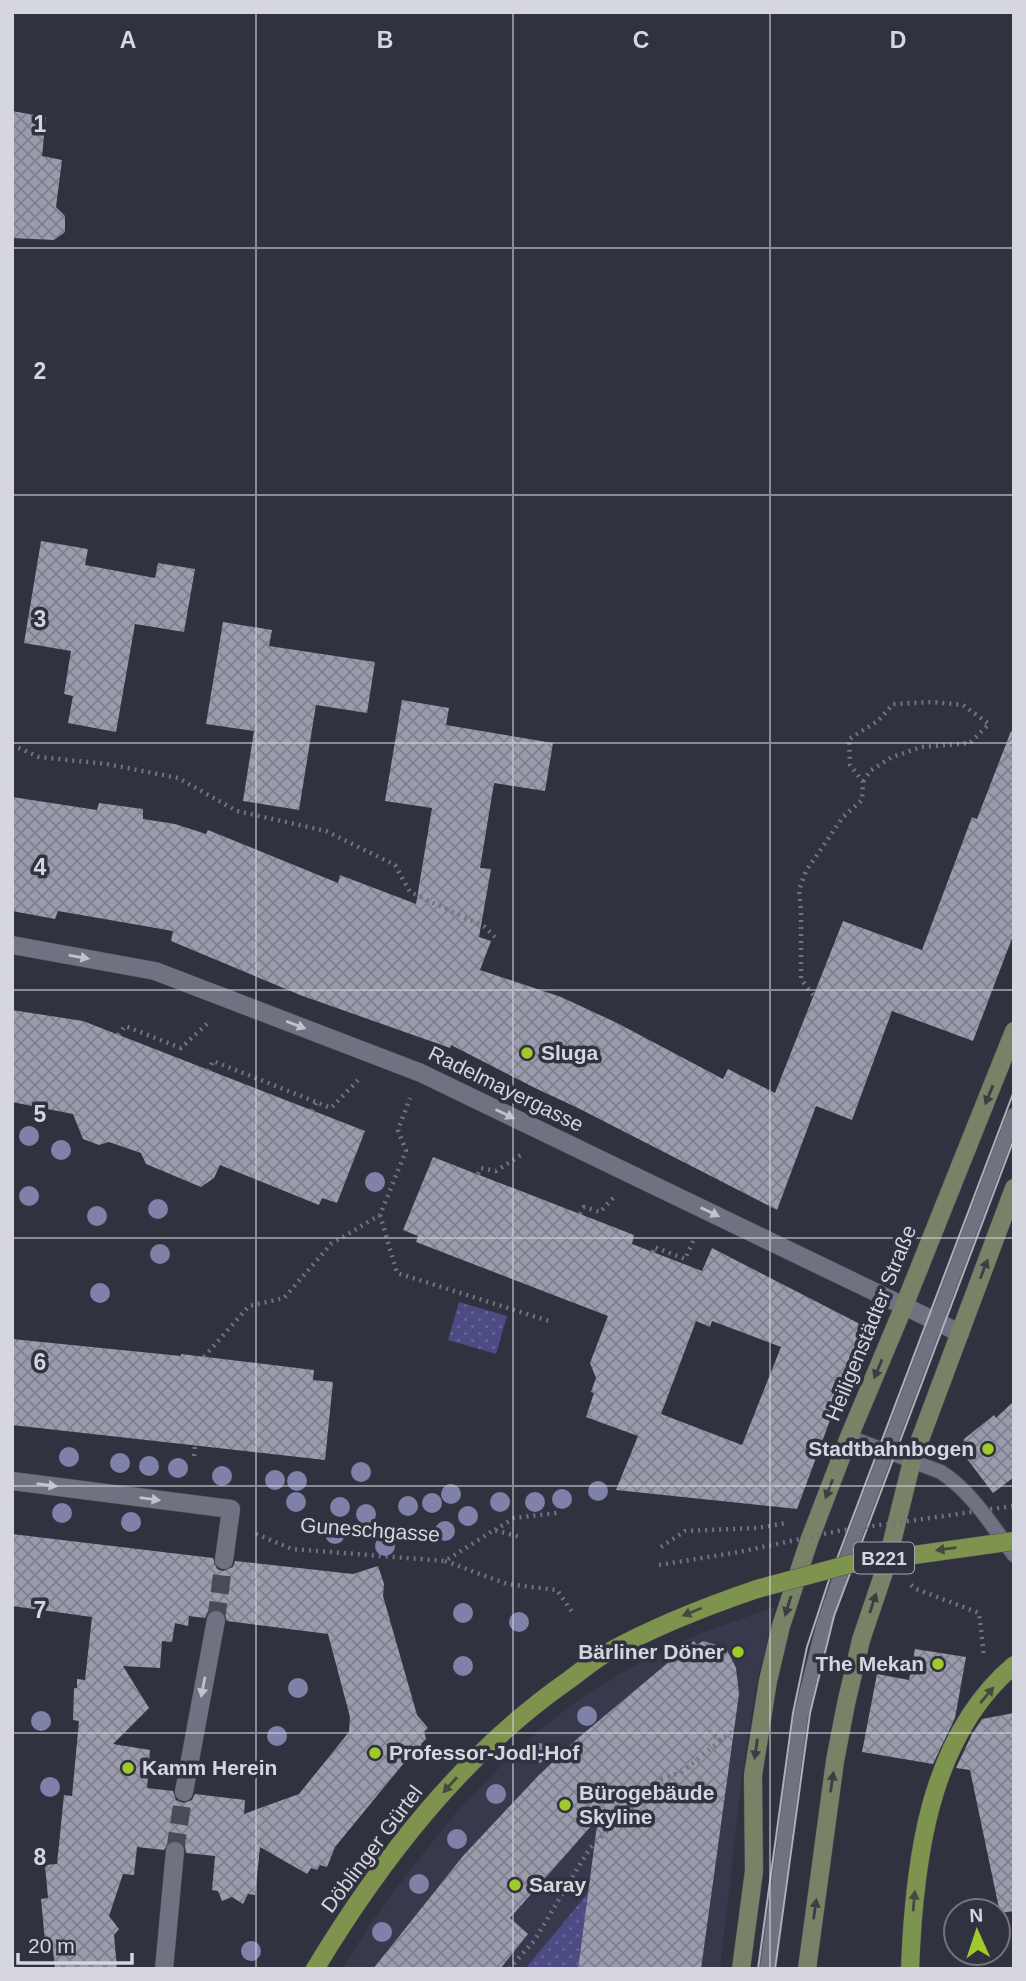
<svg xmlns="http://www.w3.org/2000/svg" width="1026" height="1981" viewBox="0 0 1026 1981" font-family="Helvetica,sans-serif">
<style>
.built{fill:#38394d}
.grass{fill:url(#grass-dots)}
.building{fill:url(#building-cross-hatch);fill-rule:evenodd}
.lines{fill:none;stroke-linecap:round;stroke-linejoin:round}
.street-tunnel{stroke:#4a4b57;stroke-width:18;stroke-dasharray:18 9;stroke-linecap:butt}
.lane-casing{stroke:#4e4e5a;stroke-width:16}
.street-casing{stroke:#4e4e5a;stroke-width:19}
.secondary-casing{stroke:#4e4e5a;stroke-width:19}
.primary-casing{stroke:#4e4e5a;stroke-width:19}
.path{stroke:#72737f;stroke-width:4.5;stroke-dasharray:2 5;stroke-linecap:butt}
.lane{stroke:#707181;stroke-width:14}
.street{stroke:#707181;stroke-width:18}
.secondary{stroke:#778267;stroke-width:18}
.primary{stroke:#7e934d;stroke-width:18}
.tram{stroke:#aeafb9;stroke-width:2}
.primary-bridge-casing{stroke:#4e4e5a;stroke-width:19;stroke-linecap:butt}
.path-bridge{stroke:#72737f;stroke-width:4.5;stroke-dasharray:2 5;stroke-linecap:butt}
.primary-bridge{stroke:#7e934d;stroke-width:18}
.tree{fill:#7f81a8}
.oneway{fill:#c1c2cc}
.oneway2{fill:#3c3e45}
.oneway3{fill:#444a42}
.grid{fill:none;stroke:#d5d6df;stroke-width:2;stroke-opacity:0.55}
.poi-dot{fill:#a0c92c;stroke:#31323f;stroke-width:2.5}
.labels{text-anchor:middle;stroke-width:7;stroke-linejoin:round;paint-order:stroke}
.shield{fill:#31323f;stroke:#a4a5af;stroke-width:2}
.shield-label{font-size:19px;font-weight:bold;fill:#d5d6df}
.poi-label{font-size:21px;font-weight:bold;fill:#d5d6df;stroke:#31323f;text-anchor:start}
.street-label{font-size:21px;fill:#d5d6df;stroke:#31323f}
.grid-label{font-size:23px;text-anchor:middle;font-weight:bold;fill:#d5d6df;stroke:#31323f;stroke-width:7;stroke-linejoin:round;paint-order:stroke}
</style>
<defs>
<pattern id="grass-dots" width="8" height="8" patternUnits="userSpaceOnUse" patternTransform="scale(1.75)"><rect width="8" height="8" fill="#4c4b83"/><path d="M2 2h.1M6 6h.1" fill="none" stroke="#656494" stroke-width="1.8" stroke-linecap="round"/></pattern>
<pattern id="building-cross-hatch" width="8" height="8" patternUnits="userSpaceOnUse" patternTransform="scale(1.75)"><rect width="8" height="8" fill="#9a9bac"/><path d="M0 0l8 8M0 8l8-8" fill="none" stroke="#7f808c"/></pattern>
</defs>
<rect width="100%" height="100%" fill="#31323f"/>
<!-- built -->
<path class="built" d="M775,1607L757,1681L743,1769L720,1969H342L370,1924L410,1870L455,1814L512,1754L543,1727L581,1698L619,1674L660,1652L701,1633Z"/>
<!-- grass -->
<path class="grass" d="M459,1302L507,1316L496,1354L448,1340Z
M588,1893L578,1969H525Z"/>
<!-- building -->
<path class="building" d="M12,111L46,117L42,156L62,160L56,207L65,216V232L54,240L12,238Z
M41,541L88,549L85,565L155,578L158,563L195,569L184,632L135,624L116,732L68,723L73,696L64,694L71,651L24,643Z
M223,622L272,630L269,646L375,662L367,713L316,705L299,810L243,801L254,731L206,724Z
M402,700L449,708L446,725L553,743L545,791L494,783L480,868L491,869L479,937L491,941L480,970L561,997L617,1023L723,1079L728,1069L775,1093L843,921L922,950L972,817L977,819L1011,731L1014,732V933L973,1041L892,1011L852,1120L816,1106L777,1210L578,1108L537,1089L451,1045L450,1048L300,995L171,941L173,931L58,911L55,919L12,911V797L97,810L99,803L143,809V819L175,824L206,834L208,830L338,883L340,875L416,904L432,808L385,801Z
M12,1010L83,1021L365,1131L337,1203L322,1198L319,1205L220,1165L214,1178L201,1187L146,1164L141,1153L109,1142L99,1145L83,1139L73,1114L12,1102Z
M433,1157L634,1235L632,1244L702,1271L712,1248L858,1323L862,1334L797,1509L616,1490L638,1436L586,1417L594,1393L591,1392L596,1378L590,1363L608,1316L416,1242L418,1236L403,1230ZM696,1321L710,1327L712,1321L781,1347L742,1445L661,1414Z
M12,1339L181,1356V1354L314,1370L313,1380L333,1382L325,1460L12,1425Z
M1014,1401V1477L993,1493L961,1451L964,1439L994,1415L996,1418Z
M12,1534L213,1558L217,1569L223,1571L233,1567L235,1561L353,1574L378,1566L384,1584L383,1596L417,1715L428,1728L424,1732L426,1739L421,1744L422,1750L408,1758L335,1847L327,1867L320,1865L317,1870L311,1868L307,1874L260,1847L255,1895L248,1894L243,1904L232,1897L222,1901L218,1891L212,1890L215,1856L186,1853L185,1846L177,1840L170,1841L164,1850L137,1847L134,1875L123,1874L109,1916L119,1929L114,1935L117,1969H55L52,1940L45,1941L41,1899L48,1898L45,1865L57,1864L64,1795L72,1796L79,1721L73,1720L74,1688H77V1679L85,1680L92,1617L12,1606ZM217,1609L224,1612L227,1621L328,1634L350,1717L349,1732L299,1794L244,1814L245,1800L195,1794L192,1800L183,1803L176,1800L173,1791L147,1788L150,1750L113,1744L149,1708L123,1666L160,1668L162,1641L172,1642L175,1623L188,1626L189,1616L205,1618L208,1612Z
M694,1641L697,1645L703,1641L726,1648L736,1668L739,1694L701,1969H578L598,1818L510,1918L528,1934L500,1969H373L463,1856L538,1776L577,1739Z
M915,1649L966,1657L955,1718L933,1764L862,1752L877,1674L909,1680Z
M1014,1713V1911L1000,1913L970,1770L956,1768L972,1734L982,1719Z"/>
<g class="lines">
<!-- street-tunnel -->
<path class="street-tunnel" d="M216,1620L224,1560
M175,1851L184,1792"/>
<defs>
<path id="lane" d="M849,1437L941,1472C972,1492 992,1526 1014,1555
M767,1969L801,1715L824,1623L848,1554L1014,1115"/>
<path id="street" d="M12,945L155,971L421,1073L960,1333
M12,1481L231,1509L224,1560
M184,1792L216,1620
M164,1969L175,1851"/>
<path id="secondary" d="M741,1969L754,1871L753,1775L768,1681L781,1626L809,1541L849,1437L904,1306L1014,1031
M807,1969L835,1761L846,1704L861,1640L886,1566L912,1461L1014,1188"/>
<path id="primary" d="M315,1969C381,1860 461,1756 566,1682C579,1673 591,1662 605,1654C653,1627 704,1607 757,1589"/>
</defs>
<!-- lane casing -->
<use href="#lane" class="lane-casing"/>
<!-- street casing -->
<use href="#street" class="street-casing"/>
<!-- secondary casing -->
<use href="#secondary" class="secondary-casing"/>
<!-- primary casing -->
<use href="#primary" class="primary-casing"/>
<!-- path -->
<path class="path" d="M12,745L39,757L107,764L178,778L237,811L326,831L395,865L410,892L485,927L495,937
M813,995L801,979V910L799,890L806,871L843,817L862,800L863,782L850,765L849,739L878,721L893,704L933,702L963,705L989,724L970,743L922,747L892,757L870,771L863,782
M118,1035L125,1026L181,1048L210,1021
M208,1071L213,1061L331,1108L360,1078
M312,1111L316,1103
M478,1174L481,1168L496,1171L524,1153
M580,1214L584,1207L600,1212L614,1197
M380,1215L397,1273L549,1321
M653,1252L654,1247L685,1259L695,1237
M204,1357L249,1306L284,1298L331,1244L380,1215L406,1151L398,1130L410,1098
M194,1456L195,1445
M495,1530L514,1518L557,1513
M256,1534L292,1549L445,1561L494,1530L520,1537
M661,1547L685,1531L757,1528L787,1523
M445,1561L507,1584L557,1590L572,1612
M911,1585L916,1589L979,1613L984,1656
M709,1731L720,1740L722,1738
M509,1969L534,1941L590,1848L661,1779L682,1772L732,1731"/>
<!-- lane -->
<use href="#lane" class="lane"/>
<!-- street -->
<use href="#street" class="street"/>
<!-- secondary -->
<use href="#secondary" class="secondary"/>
<!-- primary -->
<use href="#primary" class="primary"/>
<!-- tram -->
<path class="tram" d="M758,1969L793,1713L807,1647L829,1580L1014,1091
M775,1969L810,1713L834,1616L1014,1139"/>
<defs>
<path id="primary-bridge" d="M757,1589L850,1564L1014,1541
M910,1969C914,1863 928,1738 1014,1665"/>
</defs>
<!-- primary-bridge casing -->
<use href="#primary-bridge" class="primary-bridge-casing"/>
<!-- path-bridge -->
<path class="path-bridge" d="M659,1565L739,1552L838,1531L1014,1506"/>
<!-- primary-bridge -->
<use href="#primary-bridge" class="primary-bridge"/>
</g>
<!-- trees -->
<g class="tree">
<circle cx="29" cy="1136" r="10"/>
<circle cx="61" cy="1150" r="10"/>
<circle cx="375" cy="1182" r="10"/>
<circle cx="29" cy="1196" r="10"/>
<circle cx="158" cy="1209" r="10"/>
<circle cx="97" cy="1216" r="10"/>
<circle cx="160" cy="1254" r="10"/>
<circle cx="100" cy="1293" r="10"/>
<circle cx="69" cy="1457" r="10"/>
<circle cx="120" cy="1463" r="10"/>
<circle cx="149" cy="1466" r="10"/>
<circle cx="178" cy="1468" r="10"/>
<circle cx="361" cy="1472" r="10"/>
<circle cx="222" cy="1476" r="10"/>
<circle cx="275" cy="1480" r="10"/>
<circle cx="297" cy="1481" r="10"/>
<circle cx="598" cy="1491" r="10"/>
<circle cx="451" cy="1494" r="10"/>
<circle cx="562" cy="1499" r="10"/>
<circle cx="296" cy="1502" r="10"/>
<circle cx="500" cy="1502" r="10"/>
<circle cx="535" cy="1502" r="10"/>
<circle cx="432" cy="1503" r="10"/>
<circle cx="408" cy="1506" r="10"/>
<circle cx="340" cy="1507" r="10"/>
<circle cx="62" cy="1513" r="10"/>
<circle cx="366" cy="1514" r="10"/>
<circle cx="468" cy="1516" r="10"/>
<circle cx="131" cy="1522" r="10"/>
<circle cx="445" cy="1531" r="10"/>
<circle cx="335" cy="1534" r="10"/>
<circle cx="385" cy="1546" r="10"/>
<circle cx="463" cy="1613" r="10"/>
<circle cx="519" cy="1622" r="10"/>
<circle cx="463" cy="1666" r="10"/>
<circle cx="298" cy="1688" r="10"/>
<circle cx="587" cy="1716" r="10"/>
<circle cx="41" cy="1721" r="10"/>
<circle cx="277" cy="1736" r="10"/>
<circle cx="539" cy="1753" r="10"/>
<circle cx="50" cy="1787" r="10"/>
<circle cx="496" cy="1794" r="10"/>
<circle cx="457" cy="1839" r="10"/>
<circle cx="419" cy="1884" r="10"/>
<circle cx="382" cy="1932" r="10"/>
<circle cx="251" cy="1951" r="10"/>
</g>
<!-- one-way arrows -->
<defs><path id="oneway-solid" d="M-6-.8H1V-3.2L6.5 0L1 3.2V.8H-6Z" transform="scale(1.75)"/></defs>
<g class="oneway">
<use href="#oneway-solid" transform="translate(79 957) rotate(10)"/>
<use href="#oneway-solid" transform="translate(296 1025) rotate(21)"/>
<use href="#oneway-solid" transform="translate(505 1114) rotate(26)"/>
<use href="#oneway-solid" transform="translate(710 1212) rotate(26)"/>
<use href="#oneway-solid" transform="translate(47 1485) rotate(7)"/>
<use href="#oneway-solid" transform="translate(150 1499) rotate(7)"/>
<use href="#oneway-solid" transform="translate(203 1687) rotate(101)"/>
</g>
<g class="oneway2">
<use href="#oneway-solid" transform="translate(989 1095) rotate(112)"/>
<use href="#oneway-solid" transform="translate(984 1269) rotate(-69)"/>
<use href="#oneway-solid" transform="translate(878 1369) rotate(113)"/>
<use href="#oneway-solid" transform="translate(829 1489) rotate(111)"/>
<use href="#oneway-solid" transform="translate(873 1603) rotate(-72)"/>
<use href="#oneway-solid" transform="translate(788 1606) rotate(107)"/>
<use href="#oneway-solid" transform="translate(756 1749) rotate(98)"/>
<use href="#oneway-solid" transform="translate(832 1782) rotate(-82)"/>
<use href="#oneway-solid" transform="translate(815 1909) rotate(-82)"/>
</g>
<g class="oneway3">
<use href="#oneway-solid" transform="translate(946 1549) rotate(173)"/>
<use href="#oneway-solid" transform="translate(692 1612) rotate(158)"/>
<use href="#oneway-solid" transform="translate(987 1695) rotate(-50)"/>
<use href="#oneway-solid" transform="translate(450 1785) rotate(132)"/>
<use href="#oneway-solid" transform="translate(914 1901) rotate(-85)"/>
</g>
<!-- grid -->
<path class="grid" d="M256,12V1969M513,12V1969M770,12V1969M12,248H1014M12,495H1014M12,743H1014M12,990H1014M12,1238H1014M12,1486H1014M12,1733H1014"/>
<!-- markers -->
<g class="poi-dot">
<circle cx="527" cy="1053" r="7"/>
<circle cx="988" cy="1449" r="7"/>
<circle cx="738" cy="1652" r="7"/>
<circle cx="938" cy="1664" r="7"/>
<circle cx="375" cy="1753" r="7"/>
<circle cx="128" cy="1768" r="7"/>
<circle cx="565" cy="1805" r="7"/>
<circle cx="515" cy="1885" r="7"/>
</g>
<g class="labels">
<!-- shield labels -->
<rect class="shield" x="854" y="1542.5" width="60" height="31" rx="5"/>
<g class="shield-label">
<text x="884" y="1565">B221</text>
</g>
<!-- poi labels -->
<g class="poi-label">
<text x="541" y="1060">Sluga</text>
<text x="974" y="1456" text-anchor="end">Stadtbahnbogen</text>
<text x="724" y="1659" text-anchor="end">Bärliner Döner</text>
<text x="924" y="1671" text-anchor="end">The Mekan</text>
<text x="389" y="1760">Professor-Jodl-Hof</text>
<text x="142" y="1775">Kamm Herein</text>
<text x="579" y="1800">Bürogebäude<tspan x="579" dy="24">Skyline</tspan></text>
<text x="529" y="1892">Saray</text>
</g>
<!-- street labels -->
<g class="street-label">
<text transform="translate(506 1089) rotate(26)" y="7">Radelmayergasse</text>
<text transform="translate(871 1323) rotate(-68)" y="7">Heiligenstädter Straße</text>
<text transform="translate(370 1530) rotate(4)" y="7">Guneschgasse</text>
<text transform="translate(372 1849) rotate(-53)" y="7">Döblinger Gürtel</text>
</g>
</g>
<g class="grid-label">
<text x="128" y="48">A</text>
<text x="385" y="48">B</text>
<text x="641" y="48">C</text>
<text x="898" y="48">D</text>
<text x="40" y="132">1</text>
<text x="40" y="379">2</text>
<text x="40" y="627">3</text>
<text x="40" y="875">4</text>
<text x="40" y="1122">5</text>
<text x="40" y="1370">6</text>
<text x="40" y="1618">7</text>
<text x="40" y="1865">8</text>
</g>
<!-- border -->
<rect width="1026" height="1981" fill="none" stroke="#d5d6df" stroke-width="28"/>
<!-- north arrow -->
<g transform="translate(977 1932) rotate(357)"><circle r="33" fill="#31323f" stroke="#73747f" stroke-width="2"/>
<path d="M0-5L12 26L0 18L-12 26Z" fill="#a0c92c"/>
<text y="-10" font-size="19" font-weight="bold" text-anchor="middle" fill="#d5d6df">N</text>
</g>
<!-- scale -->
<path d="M18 1953v10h114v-10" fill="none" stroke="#d5d6df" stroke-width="3.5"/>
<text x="28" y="1953" font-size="21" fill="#d5d6df" stroke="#31323f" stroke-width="5" paint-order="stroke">20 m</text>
</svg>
